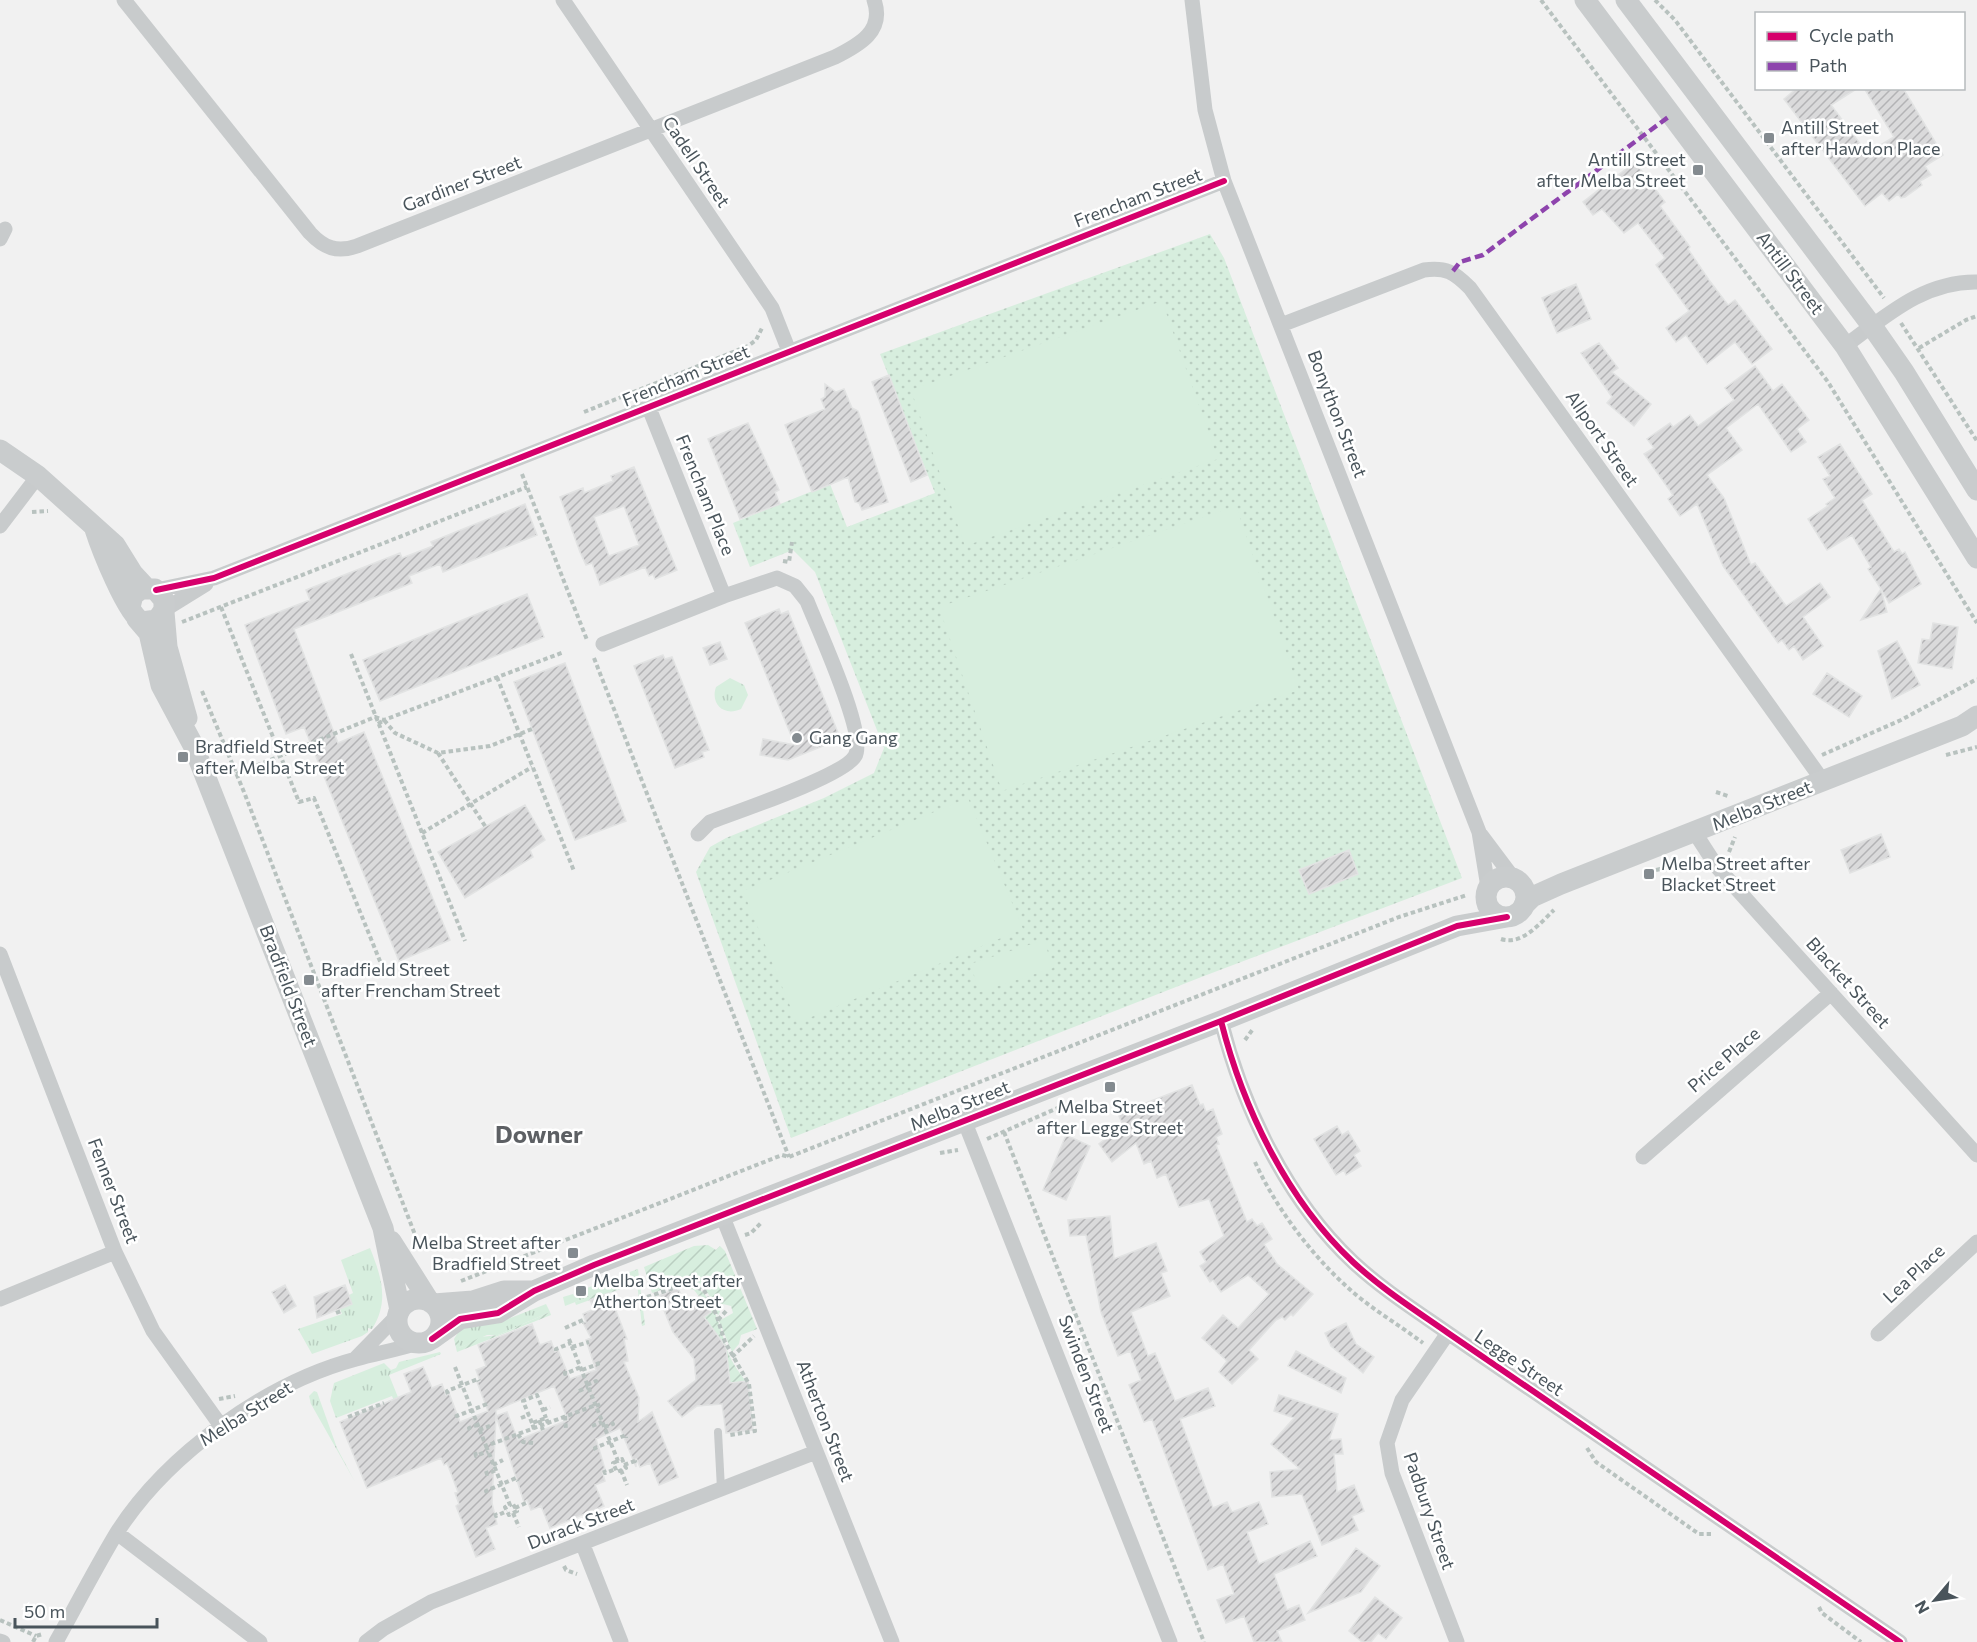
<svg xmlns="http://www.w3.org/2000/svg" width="1977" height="1642" viewBox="0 0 1977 1642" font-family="Commissioner,sans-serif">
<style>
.grass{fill:url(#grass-tufts)}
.park{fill:url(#park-dots)}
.garden{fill:url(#garden-furrows)}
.pitch{fill:#d7eede}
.building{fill:url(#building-hatch);stroke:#e2e3e3;stroke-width:1.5;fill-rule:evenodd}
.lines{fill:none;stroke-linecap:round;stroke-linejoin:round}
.path{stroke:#b8c2bf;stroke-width:4;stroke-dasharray:4.5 3;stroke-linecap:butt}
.lane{stroke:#c8cbcc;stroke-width:8}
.street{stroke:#c8cbcc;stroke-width:15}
.secondary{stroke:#c9cccd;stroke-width:21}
.quiet{stroke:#8e44ad;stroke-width:4.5;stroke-dasharray:9 4.5;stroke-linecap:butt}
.cycleway-casing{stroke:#fff;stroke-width:10}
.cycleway{stroke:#d6006c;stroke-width:6}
.poi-dot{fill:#848b90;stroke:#fff;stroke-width:2}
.labels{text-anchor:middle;stroke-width:5;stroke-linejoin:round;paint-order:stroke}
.poi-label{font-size:18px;fill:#49545b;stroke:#fff;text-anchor:start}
.street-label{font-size:18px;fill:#49545b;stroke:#fff}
.district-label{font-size:24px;font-weight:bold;fill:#5d6064;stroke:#fff}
</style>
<defs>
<pattern id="grass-tufts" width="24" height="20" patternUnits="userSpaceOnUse" patternTransform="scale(1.5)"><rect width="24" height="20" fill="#d7eede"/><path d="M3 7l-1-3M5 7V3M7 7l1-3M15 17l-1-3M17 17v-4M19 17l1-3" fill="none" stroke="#bacec1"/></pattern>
<pattern id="park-dots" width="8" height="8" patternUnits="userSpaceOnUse" patternTransform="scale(1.5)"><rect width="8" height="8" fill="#d7eede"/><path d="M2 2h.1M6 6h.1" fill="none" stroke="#bacec1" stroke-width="1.8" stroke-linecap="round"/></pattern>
<pattern id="garden-furrows" width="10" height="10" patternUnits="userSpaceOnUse" patternTransform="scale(1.5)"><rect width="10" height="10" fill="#d7eede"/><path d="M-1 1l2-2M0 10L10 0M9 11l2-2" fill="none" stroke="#bacec1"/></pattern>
<pattern id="building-hatch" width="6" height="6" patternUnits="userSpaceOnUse" patternTransform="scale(1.5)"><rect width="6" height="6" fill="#dadadb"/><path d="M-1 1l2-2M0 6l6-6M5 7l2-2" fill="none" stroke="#b3b3b5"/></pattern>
</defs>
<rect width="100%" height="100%" fill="#f1f1f1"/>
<!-- grass -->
<path class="grass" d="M730,678L744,685L748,695L741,709C724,717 710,704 716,687Z
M370,1248C381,1276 390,1301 372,1329L368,1328V1332L362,1336L312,1354L298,1329L342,1314L340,1309L349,1295L353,1293L341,1260Z
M635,1270L637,1278L565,1306L563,1297L573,1294L574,1296L579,1294V1291Z
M546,1304L550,1312L498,1335H487L459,1348V1331L466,1327L498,1323Z
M440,1352L441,1354L389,1375L408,1422L403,1424L392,1396L336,1418L330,1401L334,1383L384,1363L391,1370L396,1368L399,1362Z
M314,1391L317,1392L337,1448L355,1482L311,1404L309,1396Z"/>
<!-- park -->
<path class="park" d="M1210,234L1224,258L1462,878L1204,976L791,1138L696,872L710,847L726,838L824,798L874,773L884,748L815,572L793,550L750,567L733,523L830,484L847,527L935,493L880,354Z"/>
<!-- garden -->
<path class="garden" d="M708,1245L716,1250L720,1246L725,1251L757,1329L741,1335L739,1344L732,1352L719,1321L733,1313L731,1306L723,1304L718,1316C706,1273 686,1281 652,1293L644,1267L694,1246Z
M638,1269L645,1325L642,1326L637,1283L576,1305L575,1302L636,1278L635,1270Z
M693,1286C716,1294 721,1337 730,1357C734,1366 741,1374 746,1382L730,1383L726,1347L704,1317L711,1312L694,1290L685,1287Z
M550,1312L551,1315L457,1352L454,1339L459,1331V1348L481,1337L498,1335Z"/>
<!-- pitch -->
<path class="pitch" d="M1162,301L1218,459L965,546L911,390Z
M1236,506L1299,690L1002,791L939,607Z
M968,798L1023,929L797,1023L743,891Z
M1044,940L1053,968L980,992L970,964Z"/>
<!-- building -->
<path class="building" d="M1797,88H1858L1831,105L1867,153L1894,137L1864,88H1903L1943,155L1925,166L1931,175L1920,181L1922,185L1905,197L1901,198L1898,194L1889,201L1882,193L1865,206L1784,99Z
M1635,162L1665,202L1660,206L1690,247L1688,249L1709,280L1728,305L1735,300L1772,349L1752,364L1735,342L1707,364L1686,335L1676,342L1666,328L1689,311L1656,265L1665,258L1638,223L1624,233L1602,209L1593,215L1583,202Z
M1576,284L1591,319L1557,333L1542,298Z
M1599,343L1618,368L1612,372L1651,404L1634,426L1607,403L1612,397L1581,353Z
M1755,366L1773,391L1782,384L1809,420L1797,429L1806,442L1791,452L1758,404L1726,428L1742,450L1707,475L1724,498L1751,565L1755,563L1786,606L1820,583L1830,597L1803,617L1823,646L1803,660L1794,646L1789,650L1782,640L1778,643L1723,566L1697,504L1680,516L1668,499L1673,495L1644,454L1654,448L1647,439L1670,423L1673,427L1690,415L1698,426L1734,400L1725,388Z
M889,375L927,475L911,482L872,382Z
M825,384L836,392L844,389L852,408L858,411L888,502L862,510L859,503L855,502L848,477L812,492L785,425L825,409L821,399L825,397Z
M748,423L779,490L775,492L780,504L740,519L708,439Z
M1840,444L1872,494L1862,500L1894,552L1899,549L1902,554L1905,552L1921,584L1889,603L1881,589L1887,612L1861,620L1881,589L1868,569L1871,567L1852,535L1827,550L1808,519L1828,506L1826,504L1835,498L1823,479L1830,476L1818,457Z
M634,467L677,570L655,579L653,574L649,576L645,567L600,585L592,563L586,565L580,552L560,497L583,488L584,493L613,481L611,476ZM624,506L639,545L609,556L594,517Z
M525,504L537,535L443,572L440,564L409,576L412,583L294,629L338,743L364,732L450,940L399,961L304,727L286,734L245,625L310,600L306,590L400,553L402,558L433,546L431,542Z
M527,594L544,637L380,701L363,660Z
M779,609L781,614L788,611L839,735L832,738L833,742L788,760L760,755L763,739L795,745L745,623Z
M1933,623L1958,627L1952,669L1918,663L1922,639L1930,640Z
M1897,641L1920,685L1892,699L1878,651Z
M720,642L727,659L710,665L703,648Z
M663,655L665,659L672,657L709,750L702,752L704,757L675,768L634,666Z
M565,663L626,821L575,840L514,682Z
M1827,673L1862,696L1849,717L1813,694Z
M525,805L545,840L530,850L533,857L465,898L438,852Z
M1881,834L1890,857L1850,873L1841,850Z
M1349,850L1358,874L1309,894L1299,870Z
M1192,1085L1200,1105L1203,1104L1206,1112L1213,1109L1222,1134L1216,1137L1219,1144L1216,1145L1247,1222L1252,1219L1257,1226L1262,1223L1272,1239L1264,1244L1277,1264L1313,1294L1293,1316L1291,1314L1285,1320L1282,1317L1276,1320L1249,1350L1258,1359L1232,1384L1219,1372L1227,1361L1202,1338L1223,1315L1238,1328L1269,1294L1248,1275L1221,1292L1213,1280L1210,1282L1200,1266L1206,1262L1200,1252L1224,1236L1209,1199L1179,1207L1166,1174L1157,1178L1151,1161L1144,1164L1136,1143L1112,1162L1099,1144L1123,1125L1118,1114Z
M1337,1126L1342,1135L1348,1131L1360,1151L1354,1155L1361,1166L1346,1175L1344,1170L1336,1175L1314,1139Z
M1066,1135L1090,1146L1066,1200L1043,1190Z
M1110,1216L1114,1259L1156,1243L1167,1271L1161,1273L1170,1296L1131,1312L1148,1356L1155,1353L1175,1401L1208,1388L1215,1406L1180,1419L1213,1508L1227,1502L1232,1512L1259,1502L1268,1524L1247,1532L1259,1564L1310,1541L1317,1556L1274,1574L1287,1610L1299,1605L1305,1620L1277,1631L1282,1642H1254L1244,1616L1226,1623L1217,1600L1234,1594L1223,1564L1208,1570L1152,1419L1144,1422L1129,1385L1141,1380L1130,1351L1118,1356L1101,1312L1086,1235L1070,1236L1068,1220Z
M285,1285L296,1306L284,1313L272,1292Z
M345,1285L352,1304L317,1318L314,1297Z
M678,1288L686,1307L700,1296L711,1312L704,1317L726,1347L730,1383L748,1381L753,1430L726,1433L722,1404L697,1406L682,1417L668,1401L696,1380L694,1359L673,1332L658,1296Z
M609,1293L627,1339H624L628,1361L624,1362L639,1398L638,1422L652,1412L678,1477L659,1485L650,1463L640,1467L636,1458V1467L620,1428L596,1439L605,1469L602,1471L605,1481L595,1485L604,1506L550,1528L541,1506L531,1510L527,1500L524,1502L496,1416L492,1503L497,1524L486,1528L495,1549L476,1557L456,1506L459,1504L455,1493L458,1492L447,1463L444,1465L441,1458L367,1488L340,1422L411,1392L404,1374L423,1367L432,1388L442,1384L446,1395L449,1393L460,1422L488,1411L477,1382L480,1381L476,1370L486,1366L478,1345L532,1324L540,1345L551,1341L555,1352L558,1350L570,1379L596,1370L586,1340L591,1338L583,1323L586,1322L583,1314L594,1309L590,1300ZM554,1386L568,1420L518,1440L507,1412L496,1416V1410Z
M1346,1323L1356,1344L1374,1357L1363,1373L1331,1346L1325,1333Z
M1296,1351L1346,1378L1341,1393L1288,1366Z
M1279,1395L1338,1414L1329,1440L1341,1439L1343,1454H1334L1337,1492L1354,1485L1364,1511L1352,1516L1358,1530L1322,1545L1302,1494L1272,1497L1270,1472L1300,1469L1271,1444L1294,1418L1274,1411Z
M1356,1548L1380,1566L1361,1592L1308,1613Z
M1375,1597L1402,1618L1386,1639L1378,1633L1371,1642H1362L1349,1631Z"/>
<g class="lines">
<!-- path -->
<path class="path" d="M1541,0L1828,382L1977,623
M1655,0L1675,20L1884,298
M1901,323L1977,441
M1919,348L1966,320L1977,316
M584,412L748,346L756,340L763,326
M522,474L587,640
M32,512L48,511
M783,561L789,562L792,542
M221,607L299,802L314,798L386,976
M182,622L527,487
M351,654L465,941
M594,658L789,1157
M497,677L574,871
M202,691L244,792L419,1245
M378,724L384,720L395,733L438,753
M1822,755L1901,720L1977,679
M1946,755L1977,747
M236,774L375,717L384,720L564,652
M1716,792L1728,796
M485,826L438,753L490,746L532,729
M422,833L532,767
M1729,852L1735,837
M1656,870L1690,862
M1501,939C1522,946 1540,923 1554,910
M1245,1040L1253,1029
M1004,1132L1204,1642
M987,1139L1060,1107
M940,1153L958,1150
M1255,1162C1275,1206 1309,1252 1345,1285C1368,1307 1398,1324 1423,1343
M745,1235L751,1233L762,1222
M461,1281L782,1155L789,1157L1399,917L1467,895
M647,1297L686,1284L704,1290L716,1314L725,1342L749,1384L755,1431L730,1435
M336,1313L341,1311
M718,1320L728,1309
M565,1328L583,1320L584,1323
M569,1339L618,1461L622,1459L626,1468L617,1472L613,1463L618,1461
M572,1347L589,1342
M556,1351V1349L571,1343
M732,1357L754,1336
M455,1367L486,1446L596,1405
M582,1370L598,1364L597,1361
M565,1371V1374L581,1367
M587,1385L596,1381L597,1384
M579,1391L588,1387
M448,1394L447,1391L478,1379L479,1381
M219,1399L235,1396
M596,1406L603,1403
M543,1410L550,1407
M456,1414L457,1416L487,1404L486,1402
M565,1416L566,1430
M348,1417L384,1403
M521,1418L529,1415
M539,1420L543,1430
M532,1423L523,1401L537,1395L546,1418
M592,1426L602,1422
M604,1427L613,1424L611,1421
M534,1429L532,1423L546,1418L548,1423
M470,1430L469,1428L477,1425
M479,1430L490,1426
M518,1434L523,1442L534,1443
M486,1446L510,1505L505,1507L509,1515L517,1511L513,1504L510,1505
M1587,1448L1596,1462L1699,1534H1711
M596,1450L595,1448L626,1435V1438
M475,1452L476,1456L488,1451
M493,1465L503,1460
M624,1465L635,1461L634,1458
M604,1470L605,1473L616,1469
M621,1470L627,1485
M486,1471L487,1474L496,1470
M487,1493L486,1491L516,1478L518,1481
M515,1508L526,1503V1501
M495,1513L496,1516L507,1511
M513,1513L519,1527
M564,1566L566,1570L577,1574
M1819,1607L1822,1613L1861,1642
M0,1620L36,1636
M33,1642L36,1636L43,1634"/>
<!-- lane -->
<path class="lane" d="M718,1432L721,1489"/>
<!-- street -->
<path class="street" d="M124,0L310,233C324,248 337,253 357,246L835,57C859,45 885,31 874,0
M563,0L772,308L789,351
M1192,0L1205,110L1224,181L1479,832L1488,887
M0,239L5,229
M1281,325L1424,270C1446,267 1454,272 1470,288L1823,781
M1845,346C1886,316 1924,281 1977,282
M649,408L724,596L777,578L795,586L807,601C817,627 868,736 855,756C844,776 736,812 710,822L698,834
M0,526L38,476
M156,590L214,578L1224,181
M164,610L206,584
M603,644L724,596
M1695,833L1717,867L1977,1155
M1481,835L1514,879
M0,954L115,1252L153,1331L221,1426
M1221,1021C1243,1108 1287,1200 1353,1262C1382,1289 1415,1310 1448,1333L1900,1642
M964,1120L1170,1642
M1643,1157L1831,993
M722,1215L892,1642
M0,1299L115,1252
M1448,1333L1402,1400L1387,1443L1392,1473L1457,1642
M1878,1334L1977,1242
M355,1359L398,1315
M117,1533L260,1642
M583,1545L621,1642
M0,1641L3,1642
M56,1642C76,1606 95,1569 116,1534C166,1455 266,1383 356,1359C377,1353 397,1350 418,1343
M366,1642L383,1629L431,1602L816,1452"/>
<!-- secondary -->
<path class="secondary" d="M1585,0L1845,346L1977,558
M1626,0L1872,326L1904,372L1977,490
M0,450L38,476L115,545L133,574L146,588
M95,529C101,548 127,614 142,622L157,620L164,610V600L155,589H141L133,595L130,607
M164,612L167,647L187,718
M137,619L149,633L161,685L193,745L383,1228L400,1310
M1486 897a20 20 0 1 1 40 0a20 20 0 1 1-40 0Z
M1524,905L1532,897L1561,884L1962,726L1977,716
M391,1241L429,1301
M397 1321a22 22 0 1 1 44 0a22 22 0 1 1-44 0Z
M434,1304L473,1301L504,1291H534
M432,1339L460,1319L498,1313L534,1291L594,1265L1221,1021L1457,926L1507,917"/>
<!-- quiet -->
<path class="quiet" d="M1453,271L1460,262L1483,255L1671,115"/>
<defs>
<path id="cycleway" d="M156,590L214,578L1224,181
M1221,1021C1243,1108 1287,1200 1353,1262C1382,1289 1415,1310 1448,1333L1900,1642
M432,1339L460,1319L498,1313L534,1291L594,1265L1221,1021L1457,926L1507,917"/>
</defs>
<!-- cycleway casing -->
<use href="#cycleway" class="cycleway-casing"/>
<!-- cycleway -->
<use href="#cycleway" class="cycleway"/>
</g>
<!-- markers -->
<g class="poi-dot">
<rect x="1763" y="132" width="12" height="12" rx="3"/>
<rect x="1692" y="164" width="12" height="12" rx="3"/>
<circle cx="797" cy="738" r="6"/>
<rect x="177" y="751" width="12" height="12" rx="3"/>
<rect x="1643" y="868" width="12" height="12" rx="3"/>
<rect x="303" y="974" width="12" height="12" rx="3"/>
<rect x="1104" y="1081" width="12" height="12" rx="3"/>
<rect x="567" y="1247" width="12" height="12" rx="3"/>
<rect x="575" y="1285" width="12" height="12" rx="3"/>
</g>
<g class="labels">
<!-- poi labels -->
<g class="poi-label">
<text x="1781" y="134">Antill Street<tspan x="1781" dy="21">after Hawdon Place</tspan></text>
<text x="1686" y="166" text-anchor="end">Antill Street<tspan x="1686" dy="21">after Melba Street</tspan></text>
<text x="809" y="744">Gang Gang</text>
<text x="195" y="753">Bradfield Street<tspan x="195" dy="21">after Melba Street</tspan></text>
<text x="1661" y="870">Melba Street after<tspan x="1661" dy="21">Blacket Street</tspan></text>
<text x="321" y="976">Bradfield Street<tspan x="321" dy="21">after Frencham Street</tspan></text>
<text x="1110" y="1113" text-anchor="middle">Melba Street<tspan x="1110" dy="21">after Legge Street</tspan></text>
<text x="561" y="1249" text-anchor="end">Melba Street after<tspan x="561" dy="21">Bradfield Street</tspan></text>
<text x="593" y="1287">Melba Street after<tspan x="593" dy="21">Atherton Street</tspan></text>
</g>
<!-- street labels -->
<g class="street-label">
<text transform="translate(696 162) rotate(56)" y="6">Cadell Street</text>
<text transform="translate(462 184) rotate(-21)" y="6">Gardiner Street</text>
<text transform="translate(1138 198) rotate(-21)" y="6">Frencham Street</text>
<text transform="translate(1790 273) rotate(53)" y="6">Antill Street</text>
<text transform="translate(686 376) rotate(-22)" y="6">Frencham Street</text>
<text transform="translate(1337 414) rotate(69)" y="6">Bonython Street</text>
<text transform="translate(1602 439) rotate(55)" y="6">Allport Street</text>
<text transform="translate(705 495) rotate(68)" y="6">Frencham Place</text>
<text transform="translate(1762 806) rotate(-22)" y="6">Melba Street</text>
<text transform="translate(1848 983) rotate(48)" y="6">Blacket Street</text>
<text transform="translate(288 986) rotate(69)" y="6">Bradfield Street</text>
<text transform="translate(1724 1060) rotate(-41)" y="6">Price Place</text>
<text transform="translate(960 1106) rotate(-22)" y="6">Melba Street</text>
<text transform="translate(113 1191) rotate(69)" y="6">Fenner Street</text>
<text transform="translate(1914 1274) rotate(-43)" y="6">Lea Place</text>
<text transform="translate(1519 1363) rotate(34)" y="6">Legge Street</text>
<text transform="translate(1086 1374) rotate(69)" y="6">Swinden Street</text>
<text transform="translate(246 1414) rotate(-32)" y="6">Melba Street</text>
<text transform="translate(825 1421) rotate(69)" y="6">Atherton Street</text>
<text transform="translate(1429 1511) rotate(71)" y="6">Padbury Street</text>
<text transform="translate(581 1524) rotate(-21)" y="6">Durack Street</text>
</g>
<!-- district labels -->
<g class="district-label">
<text x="539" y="1143">Downer</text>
</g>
</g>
<!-- legend -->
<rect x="1755" y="12" width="210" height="78" fill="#ffffff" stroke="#b6bbbd" stroke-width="1.5"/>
<rect x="1767" y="32" width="30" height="9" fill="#d6006c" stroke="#b6bbbd" stroke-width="1.5"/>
<text x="1809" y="42" font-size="18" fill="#49545b">Cycle path</text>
<rect x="1767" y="62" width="30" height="9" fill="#8e44ad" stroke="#b6bbbd" stroke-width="1.5"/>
<text x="1809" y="72" font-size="18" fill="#49545b">Path</text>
<!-- north arrow -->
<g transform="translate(1935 1600) rotate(241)" stroke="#ffffff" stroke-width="4.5" paint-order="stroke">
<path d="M0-4.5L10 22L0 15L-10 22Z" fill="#49545b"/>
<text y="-9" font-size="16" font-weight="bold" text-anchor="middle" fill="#49545b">N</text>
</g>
<!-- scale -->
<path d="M15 1618v9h142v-9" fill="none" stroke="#49545b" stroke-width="3"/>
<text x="24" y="1618" font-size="18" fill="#49545b" stroke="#ffffff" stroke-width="4.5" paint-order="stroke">50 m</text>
</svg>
